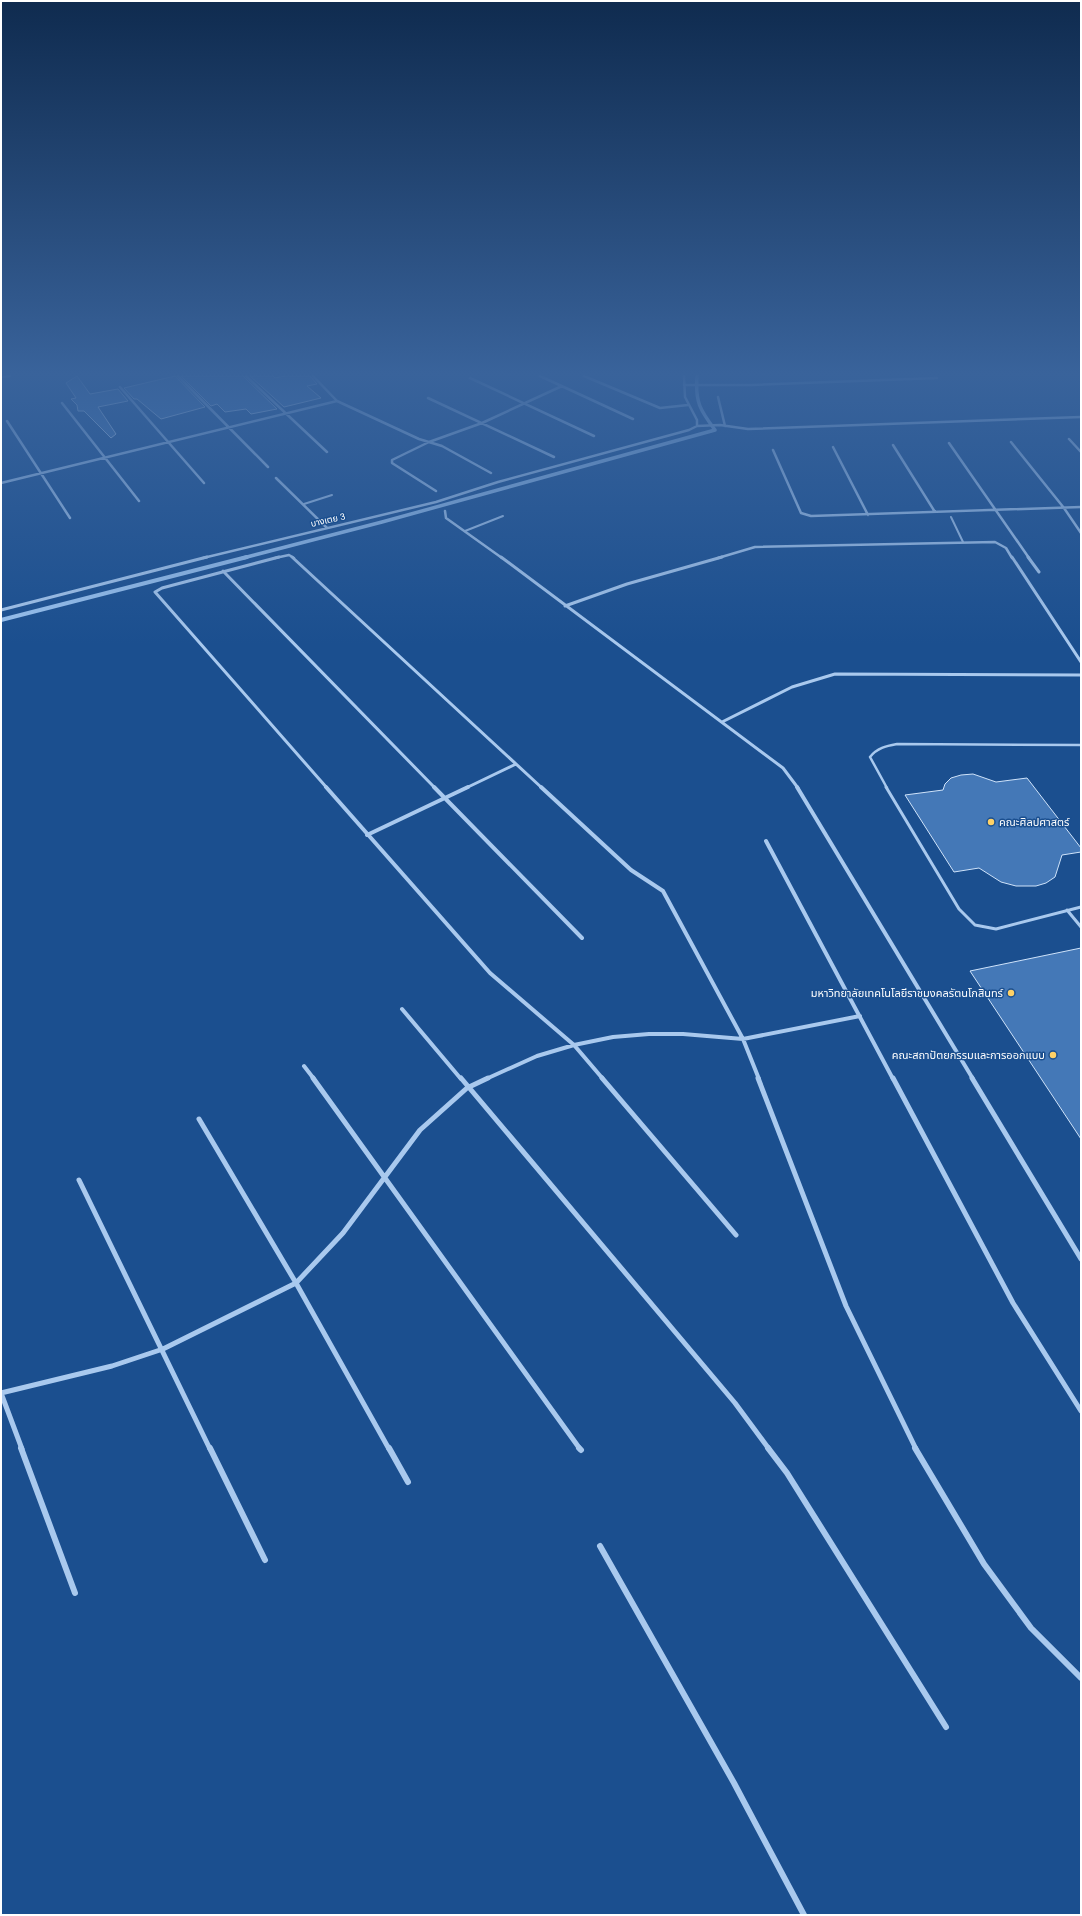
<svg xmlns="http://www.w3.org/2000/svg" width="1082" height="1916" viewBox="0 0 1082 1916" font-family="'DM Sans','Noto Sans Thai',sans-serif">
<style>
.lines{fill:none;stroke-linecap:round;stroke-linejoin:round}
.stream-far1{stroke:#9cc4f0;stroke-width:3.5}
.stream{stroke:#9cc4f0;stroke-width:4}
.building{fill:#4478b7;stroke:#cfe3fa}
.lane-far2{stroke:#a9c9ee;stroke-width:2}
.lane-far1{stroke:#a9c9ee;stroke-width:2.5}
.lane{stroke:#a9c9ee;stroke-width:3}
.street-far4{stroke:#a9c9ee;stroke-width:2.5}
.street-far3{stroke:#a9c9ee;stroke-width:3}
.street-far2{stroke:#a9c9ee;stroke-width:4}
.street-far1{stroke:#a9c9ee;stroke-width:5}
.street{stroke:#a9c9ee;stroke-width:6}
.poi-dot{fill:#ffd166;stroke:#1b4f8f;stroke-width:1.5}
.labels{text-anchor:middle;stroke-width:3;stroke-linejoin:round;paint-order:stroke}
.far-street-label{font-size:9px;fill:#fff;stroke:#1b4f8f}
.poi-label{font-size:11px;fill:#fff;stroke:#1b4f8f;text-anchor:end}
</style>
<rect width="100%" height="100%" fill="#1b4f8f"/>
<g class="lines">
<!-- stream-far1 -->
<path class="stream-far1" d="M243,558L382,522L715,430C700,410 695,402 697,376"/>
<!-- stream -->
<path class="stream" d="M1,620L247,557"/>
</g>
<!-- building -->
<path class="building" d="M77,376L90,394L118,389L128,401L98,407L116,434L111,438L84,411H78L77,405L71,399L76,398L66,383Z
M175,376L205,407L161,419L137,399H134L124,388Z
M181,376H243L277,409L251,414L246,409L225,412L217,404L211,406Z
M250,376H273L275,378L285,376H310L317,384L307,386L321,398L284,407Z
M973,774L996,782L1027,778L1081,848V852L1062,855L1055,877L1046,883L1036,886H1016L1001,882L979,868L954,872L905,795L943,790L945,784L951,778L961,775Z
M1081,948V1139L970,971Z"/>
<g class="lines">
<!-- lane-far2 -->
<path class="lane-far2" d="M304,504L332,495
M951,517L963,542
M465,531L503,516"/>
<!-- lane-far1 -->
<path class="lane-far1" d="M887,788L870,757C877,748 886,746 897,744L1081,745"/>
<!-- lane -->
<path class="lane" d="M886,787L959,909L975,925L996,929L1081,907
M1067,910L1081,927"/>
<!-- street-far4 -->
<path class="street-far4" d="M178,376L268,467
M246,376L327,452
M313,376L337,401L419,439L442,446L491,473
M540,376L633,419
M584,376L660,408L688,405
M1,377L10,376
M470,378L594,436
M684,385H752L937,378
M120,387L204,483
M718,397L725,426
M428,398L554,457
M62,403L139,501
M7,421L70,518
M697,426L720,425L748,429L1081,417
M1069,439L1081,452
M1011,442L1064,508L1081,533
M949,443L1029,558
M893,445L935,512
M833,447L868,515
M773,450L801,513L811,516L1081,507
M276,478L327,528
M1,483L337,401
M436,491L392,463V460L429,442L482,423L562,386
M445,511L446,518L502,558
M203,558L436,502L498,482L689,430L697,426V420L685,397L684,376
M275,558L289,555L294,558
M718,558L755,547L995,542L1006,548L1012,558"/>
<!-- street-far3 -->
<path class="street-far3" d="M279,557L162,588L155,592L327,788
M292,557L542,788
M501,557L783,768L798,788
M1012,557L1081,662
M1028,557L1039,572
M223,571L435,788
M565,606L627,584L722,557
M1,610L207,557
M722,722L792,687L835,674L1081,675
M466,788L516,764"/>
<!-- street-far2 -->
<path class="street-far2" d="M326,787L490,973L574,1045L603,1079
M434,787L582,938
M541,787L631,870L663,891L743,1039L759,1079
M797,787L973,1079
M367,835L468,787
M766,841L893,1079
M402,1009L461,1079
M304,1066L314,1079
M486,1079L537,1056L574,1045L613,1037L649,1034H683L743,1039L860,1016"/>
<!-- street-far1 -->
<path class="street-far1" d="M313,1078L580,1449
M461,1078L735,1403L769,1449
M602,1078L736,1235
M758,1078L846,1306L916,1449
M893,1078L1013,1303L1081,1411
M972,1078L1081,1259
M199,1119L296,1283L389,1449
M79,1180L210,1449
M1,1393L112,1366L163,1349L296,1283L343,1233L420,1130L467,1088L488,1078
M1,1393L22,1449"/>
<!-- street -->
<path class="street" d="M21,1448L75,1593
M210,1448L265,1560
M389,1448L408,1482
M579,1448L581,1450
M768,1448L787,1473L946,1727
M915,1448L984,1564L1031,1628L1081,1678
M600,1546L734,1783L804,1915"/>
</g>
<!-- sky -->
<linearGradient id="sky" x2="0" y2="1"><stop stop-color="#0f2b4f"/><stop offset="0.58" stop-color="#39639b"/><stop offset="1" stop-color="#39639b" stop-opacity="0"/></linearGradient>
<rect width="1082" height="644" fill="url(#sky)"/>
<!-- markers -->
<g class="poi-dot">
<circle cx="991" cy="822" r="4"/>
<circle cx="1011" cy="993" r="4"/>
<circle cx="1053" cy="1055" r="4"/>
</g>
<g class="labels">
<!-- far-street labels -->
<g class="far-street-label">
<text transform="translate(328 520) rotate(-13)" y="3">บางเตย 3</text>
</g>
<!-- poi labels -->
<g class="poi-label">
<text x="999" y="826" text-anchor="start">คณะศิลปศาสตร์</text>
<text x="1003" y="997">มหาวิทยาลัยเทคโนโลยีราชมงคลรัตนโกสินทร์</text>
<text x="1045" y="1059">คณะสถาปัตยกรรมและการออกแบบ</text>
</g>
</g>
<!-- border -->
<rect width="1082" height="1916" fill="none" stroke="#ffffff" stroke-width="4"/>
</svg>
